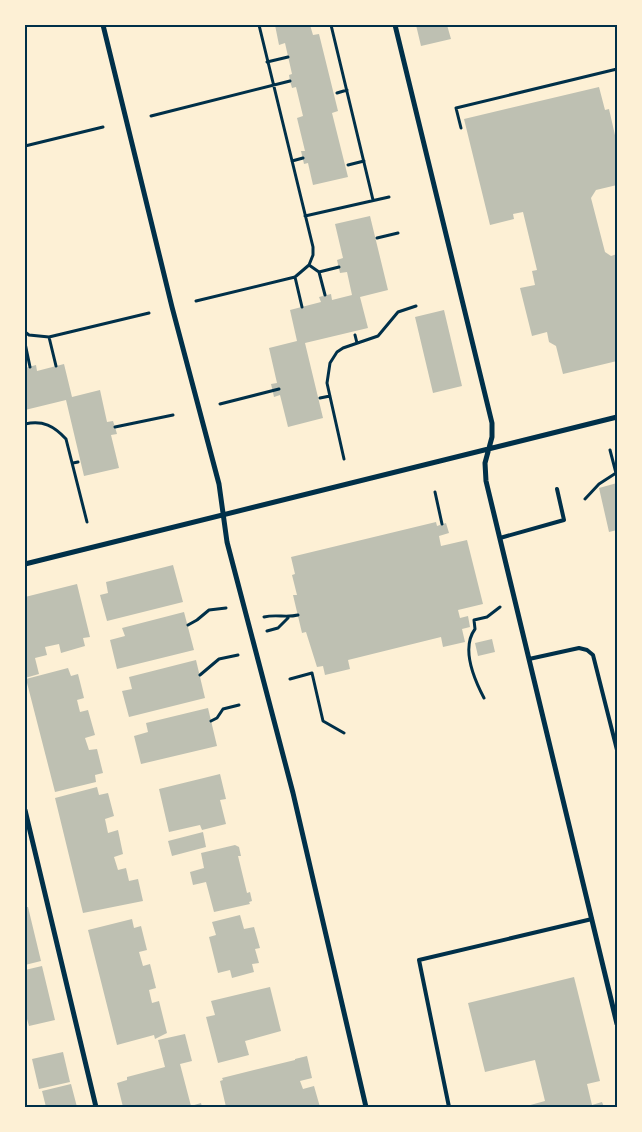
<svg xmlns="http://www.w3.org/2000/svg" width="642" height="1132" viewBox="0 0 642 1132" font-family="Poppins,sans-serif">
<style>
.building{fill:#bec0b2}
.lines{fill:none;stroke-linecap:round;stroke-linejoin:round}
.path{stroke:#003049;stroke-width:3}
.service{stroke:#003049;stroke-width:4}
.minor{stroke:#003049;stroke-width:5}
.neatline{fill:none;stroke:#003049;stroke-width:2}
</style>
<rect width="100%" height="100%" fill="#fdf0d5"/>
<!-- building -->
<path class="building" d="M275,25H310L313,35L319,34L338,111L332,113L348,177L313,185L308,163L304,164L301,151H305L297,118L303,116L296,87L292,88L290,81L289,75L292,74L285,43L279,45Z
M416,25H447L451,39L421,46Z
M599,87L605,110L609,109L617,144V185L596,190L591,198L605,252L611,256L617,254V361L563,374L556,346L549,342L547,332L532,336L520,288L535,285L532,271L537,270L523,212L513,214L514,219L490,225L464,119Z
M370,216L388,290L360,297L368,328L305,343L323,418L288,427L280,395L274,397L271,384L277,383L269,348L297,341L290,310L321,302L319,297L331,294L332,300L352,295L347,272L340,273L337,260L343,258L335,224Z
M444,310L462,386L433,393L415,317Z
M64,364L72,397L100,390L107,422L113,421L115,427L117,434L111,435L119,468L84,476L66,400L25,410V368L36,365L37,371Z
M617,483V530L609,532L599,488Z
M436,522L437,526L446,523L449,533L439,536L441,546L467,540L483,604L458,610L460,618L468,616L470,627L462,629L465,642L443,647L441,637L348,660L350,669L325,675L323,666L317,667L306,632L302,633L293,595H297L292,575L295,574L291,557Z
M173,565L183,602L107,621L100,595L108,593L106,582Z
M77,584L90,637L83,638L85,646L61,653L59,644L45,647L47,655L35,658L39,674L25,678V597Z
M184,612L194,650L117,669L110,640L125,636L122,628Z
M492,639L495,652L478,656L475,643Z
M196,660L205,698L129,717L122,691L132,689L129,677Z
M68,668L71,676L78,674L84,698L77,700L80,712L88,710L95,735L85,738L89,750L97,749L103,773L95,775L96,782L55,792L26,679Z
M208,708L217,746L141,764L134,736L148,732L146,723Z
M220,774L226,799L220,800L226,824L202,830L200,825L169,832L159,789Z
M97,787L99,795L108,793L114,816L105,819L108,833L118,830L123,854L114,857L118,870L126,868L129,881L138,879L143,901L83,913L55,798Z
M203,832L206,847L172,856L168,841Z
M235,845L239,847L241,856H238L247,893L250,892L252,901L249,902L250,904L214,912L206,882L193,885L190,872L204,868L201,853Z
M25,907H28L41,961L25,965Z
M240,915L244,929L254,927L260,948L255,949L259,963L252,964L254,972L232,978L230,970L218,973L209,937L216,935L212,922Z
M132,919L134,928L141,926L147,950L139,952L143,966L150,964L156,988L149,990L152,1003L159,1001L167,1033L155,1039L154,1035L117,1045L88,930Z
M42,966L55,1020L29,1026L25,1012V970Z
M574,977L600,1081L587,1084L592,1105L602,1102L604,1107H523L545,1101L535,1060L485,1072L468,1003Z
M270,987L281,1031L245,1041L249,1055L218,1063L206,1017L215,1015L211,1001Z
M185,1034L192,1061L180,1064L191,1106L201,1103L202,1107H123L117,1083L127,1080V1077L165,1067L158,1040Z
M63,1052L70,1082L39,1089L32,1059Z
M307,1056L312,1078L300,1081L303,1089L314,1086L320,1107H226L220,1081L223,1080L222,1078L295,1060V1059Z
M71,1084L77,1107H46L42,1091Z"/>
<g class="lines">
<!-- path -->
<path class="path" d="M331,25L373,200
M267,62L288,57
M337,93L347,90
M151,116L290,81
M461,128L456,108L617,69
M25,146L103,127
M292,161L303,158
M348,165L364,161
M305,216L389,197
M377,238L398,233
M309,265L319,272
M295,277L302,307
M325,295L319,272L339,267
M196,301L295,277L309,265L313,255V247L259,25
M25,332L29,335L49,337L149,313
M355,335L357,343
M49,337L56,366
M25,343L30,367
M320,398L330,396
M220,404L279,389
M25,424C43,420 54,426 66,439L87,522
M115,427L173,415
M344,459L327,383L330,363L337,352L343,348L378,336L398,312L416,306
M73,463L78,462
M435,492L442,524
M585,499L599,484L616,473L610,450
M264,617C276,614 286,618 298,615
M188,625L197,620L209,610L226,608
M267,631L278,628L288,618
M200,675L219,659L238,655
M290,679L312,673L323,721L344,733
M484,698C474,679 461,648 475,629L474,620L487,617L500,607
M211,721L217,718L223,709L239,705"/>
<!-- service -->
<path class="service" d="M500,538L564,520L557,489
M529,659L579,648L587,650L593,655L617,750
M449,1107L419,960L592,919"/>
<!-- minor -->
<path class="minor" d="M103,25L172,307L219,484L227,542L293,793L366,1107
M395,25L492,423V437L485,463L486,481L617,1024
M25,564L617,417
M25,810L96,1107"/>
</g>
<!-- border -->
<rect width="642" height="1132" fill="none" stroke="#fdf0d5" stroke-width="52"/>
<rect x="26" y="26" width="590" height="1080" class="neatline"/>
</svg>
